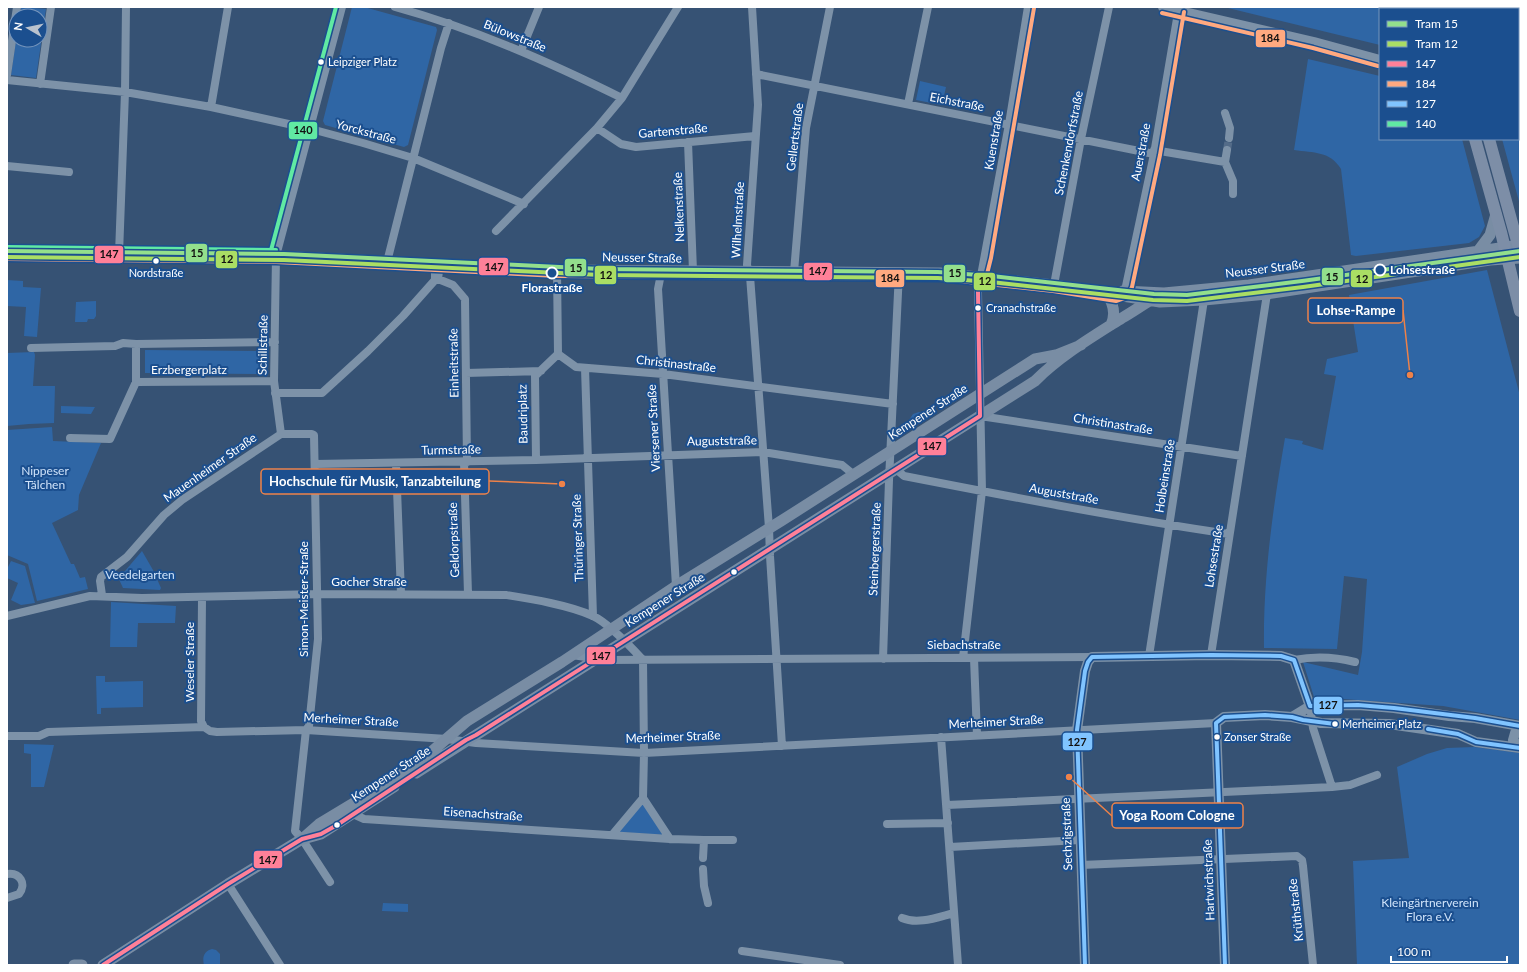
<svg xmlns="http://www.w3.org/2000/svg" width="1527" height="972" viewBox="0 0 1527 972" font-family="Lato,sans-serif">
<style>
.green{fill:#2f66a5}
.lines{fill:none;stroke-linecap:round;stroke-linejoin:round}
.minor-tunnel{stroke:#546c89;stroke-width:8;stroke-dasharray:8 4;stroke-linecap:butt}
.minor{stroke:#7d92a8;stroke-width:8}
.tertiary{stroke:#7d92a8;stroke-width:10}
.secondary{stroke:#798da4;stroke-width:11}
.primary{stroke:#7d8ea7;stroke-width:12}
.bus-1-casing{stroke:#1b4f8f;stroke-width:7}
.bus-2-casing{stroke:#1b4f8f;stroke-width:7}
.bus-3-casing{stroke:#1b4f8f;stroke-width:7}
.bus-4-casing{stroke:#1b4f8f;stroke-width:7}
.bus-1{stroke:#ff8098;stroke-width:4}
.bus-2{stroke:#ffa980;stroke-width:4}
.bus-3{stroke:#80c4ff;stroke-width:4}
.bus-4{stroke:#60e9a3;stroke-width:4}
.tram-1-casing{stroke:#1b4f8f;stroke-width:7}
.tram-2-casing{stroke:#1b4f8f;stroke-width:7}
.tram-1{stroke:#93df8c;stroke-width:4}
.tram-2{stroke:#aade64;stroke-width:4}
.bus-dot{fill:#fff;stroke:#1b4f8f;stroke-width:1.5}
.stop-dot{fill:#1b4f8f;stroke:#fff;stroke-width:2}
.labels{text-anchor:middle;stroke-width:4;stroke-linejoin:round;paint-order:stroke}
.bus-label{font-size:11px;fill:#fff;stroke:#1b4f8f;text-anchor:start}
.street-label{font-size:12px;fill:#fff;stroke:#1b4f8f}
.stop-label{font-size:12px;font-weight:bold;fill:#fff;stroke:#1b4f8f;text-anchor:start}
.park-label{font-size:12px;fill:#cfe3fa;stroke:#1b4f8f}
.leader{fill:none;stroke:#ee8249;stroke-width:1.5}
.callout-dot{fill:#ee8249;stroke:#1b4f8f;stroke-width:1.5}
.callout{fill:#1b4f8f;stroke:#ee8249;stroke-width:1.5}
.callout-label{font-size:13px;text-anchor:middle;font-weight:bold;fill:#fff}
.line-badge{stroke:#1b4f8f;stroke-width:1.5}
.pale-badge-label{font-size:11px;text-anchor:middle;font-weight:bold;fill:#111}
</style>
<rect width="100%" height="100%" fill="#365274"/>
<!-- green -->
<path class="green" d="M21,7L46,9L36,78L11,75L16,40H40V16H20Z
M352,7H364L436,27L437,30L408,145L404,147L325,125L323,121Z
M1224,7H1406L1407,9H1380V45Z
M1308,59L1380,76V139H1462L1485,226L1479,237L1469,243L1356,256L1351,255L1341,169C1330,151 1314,153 1294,150Z
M920,81L946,87L942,105L916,100Z
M1518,108H1520V205L1502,139H1518Z
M1487,270L1520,396V720L1443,706L1314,697L1303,662L1358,675L1362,652L1367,579L1344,576L1337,649L1264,648C1263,577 1273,507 1285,438L1303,441L1302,444L1323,450L1336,376L1324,374L1327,359L1358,352L1349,295Z
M7,280L23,281V287L41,288L37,337L24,336L26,307L7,306Z
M96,301V316L94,319H88L87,322H75L76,302Z
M145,350L263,351L262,374L145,373Z
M34,352L35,355L33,386H55L54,423L29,424L7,426V353Z
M61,406L95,407L91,414L61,413Z
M934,411L936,412L899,435L913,414L919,412L925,413Z
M52,427L53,441L101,443L79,495L78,510L52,523L71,564H74L80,578L85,577L88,589L37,601L28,564L7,555V430Z
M142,551L153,570L161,588L160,590L123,588L117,575L125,571Z
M11,561L25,566L35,603L21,605L11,600L18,583L7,578V569Z
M111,602L176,606L175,623H138L137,647H110Z
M96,676H105V682L143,681V707L101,708V714H97Z
M24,744L54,745L44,787H31V754L24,753Z
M1474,747L1520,753V965H1357L1353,861L1409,858L1397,767L1427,754L1447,748Z
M643,803L663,835L618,832Z
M383,903L408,904V912L382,911Z
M212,949L216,950L220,954V965H204C202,957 204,951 212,949Z"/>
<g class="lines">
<!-- minor-tunnel -->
<path class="minor-tunnel" d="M1227,150L1229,138"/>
<!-- minor -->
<path class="minor" d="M395,7C475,29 549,62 622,98
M752,7L758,105L747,265L750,276L769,528L770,556L782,746
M521,51L539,7
M756,74L1154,154
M7,75L17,7
M7,80L125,92L211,107L311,129L363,143L413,158L524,204
M40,84L51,7
M908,104L928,7
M211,107L228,7
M1225,113L1230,128L1229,138
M597,128L621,144L636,147L755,136
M688,142L693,271
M1154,150L1225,162L1233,181V194
M1225,162L1227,150
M7,166L69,172
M496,231L597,128L622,98L678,7
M119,254L125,92L126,7
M387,262L441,48L449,23
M557,270L558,354
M439,271L438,279L453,285L465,299L467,462
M665,271L660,279L658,289L676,586
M794,272L806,128L830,7
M1054,285L1081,139L1109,7
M1122,294L1125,291L1126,286L1154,154L1179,7
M31,348L115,346L123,343L136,344L275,342
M558,354L576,367L663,374L893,404
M585,368L593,616
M466,373L541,371
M136,382L274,381
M275,393H322L368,351L403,316L435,280V265
M980,416L1242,456
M281,434H312L314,435L318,639L309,726L306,730L295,831L302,839L330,882
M281,434L274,381L276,256L342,7
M70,438L110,439L136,382V344
M536,460L535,376L558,354
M464,462L468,594
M396,463L401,594
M315,464L536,460L763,452L842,465L853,474
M897,470L904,476C1012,497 1120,518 1229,534
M102,595L100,581L101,577L127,557L164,515L182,500L281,434
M202,598L201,721L204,727
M7,616L90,596L142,598L317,594L506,595C531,599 569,605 593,616C608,623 631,647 643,660L644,753L643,798
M572,655L606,660L1092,657
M1211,655L1267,294
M1149,656L1204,300
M963,658L982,491L978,292L1009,124L1028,7
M974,658L977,735
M883,659L889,480L899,272
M1294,660C1315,656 1335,657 1355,662
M1310,706L1313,728L1332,787
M7,736H39L48,732L204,727L210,731L217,732L306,730L447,739L476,743L644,753L1216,723
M941,737L958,965
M643,798L670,839
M947,805L1332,787L1350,785L1377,775
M353,814L364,819L670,839L704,840H733
M887,824L948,823
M612,835L643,798
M950,847L1080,840
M703,858L704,840
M1081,865L1297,856L1302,860L1303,866L1313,965
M703,869L704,886L708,903
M7,874C20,872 27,884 19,894L7,898
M228,884L280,965
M902,918C918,925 938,917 954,913
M742,951L840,965"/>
<!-- tertiary -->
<path class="tertiary" d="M1163,7L1314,42L1380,60
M1518,92H1520
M1292,717L1310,706L1358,705L1394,708L1449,716L1475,718L1520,726
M1520,748L1513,740L1515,733L1520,727
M1085,965L1077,730L1085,671L1088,662L1092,657L1211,655L1281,656L1294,660L1310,706
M1225,965L1216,723L1224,717L1265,715L1292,717L1321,723L1389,724L1458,734L1476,742L1520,748"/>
<!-- secondary -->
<path class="secondary" d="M1478,251L1490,235L1496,214
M7,253L276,256L557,270L940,273L1054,285L1160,302L1204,300L1267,294L1490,260L1520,258
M1123,291L1164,293L1249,285L1520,245
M1107,294C1113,303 1116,314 1111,325
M416,773L1035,381C1060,356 1092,337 1122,318C1136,310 1149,300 1164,293
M303,839L321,834L394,787
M74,965H82
M103,965L228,884L302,839L319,824L415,766L467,721L562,662L676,586L781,521L1035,359L1056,355L1081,345"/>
<!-- primary -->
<path class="primary" d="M1420,7L1422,9
M1438,7L1439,9
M1475,139L1501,232L1520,311
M1489,139L1520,252"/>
<defs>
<path id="bus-1" d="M7,253L276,256L557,270L899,272L940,273L980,277
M103,965L228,884L302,839L321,834L337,825L466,740L476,735L980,416L978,292L980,277"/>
<path id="bus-2" d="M1162,13L1313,48L1378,66
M7,259L276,262L557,276L940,279L1053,291L1116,301L1127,297L1132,287L1160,155L1184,12
M986,278L991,258L1034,8"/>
<path id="bus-3" d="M1428,729L1458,734L1476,742L1520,748
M1085,965L1077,730L1085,671L1088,662L1092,657L1211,655L1281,656L1294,660L1310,706L1358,705L1394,708L1475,718L1520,726
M1225,965L1216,723L1224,717L1265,715L1292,717L1303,720L1335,724"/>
<path id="bus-4" d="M7,247L276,250
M270,254L336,7"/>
</defs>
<!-- bus-1 casing -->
<use href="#bus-1" class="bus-1-casing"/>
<!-- bus-2 casing -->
<use href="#bus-2" class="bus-2-casing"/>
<!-- bus-3 casing -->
<use href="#bus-3" class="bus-3-casing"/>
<!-- bus-4 casing -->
<use href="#bus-4" class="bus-4-casing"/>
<!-- bus-1 -->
<use href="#bus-1" class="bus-1"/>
<!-- bus-2 -->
<use href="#bus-2" class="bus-2"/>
<!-- bus-3 -->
<use href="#bus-3" class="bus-3"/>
<!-- bus-4 -->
<use href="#bus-4" class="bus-4"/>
<defs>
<path id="tram-1" d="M7,251L284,254L601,269L938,272L992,276L1154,294L1187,295L1302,281L1520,251"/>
<path id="tram-2" d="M7,257L284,260L601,275L938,278L991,282L1153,300L1187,301L1303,287L1520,257"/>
</defs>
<!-- tram-1 casing -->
<use href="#tram-1" class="tram-1-casing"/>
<!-- tram-2 casing -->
<use href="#tram-2" class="tram-2-casing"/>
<!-- tram-1 -->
<use href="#tram-1" class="tram-1"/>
<!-- tram-2 -->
<use href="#tram-2" class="tram-2"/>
</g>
<!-- markers -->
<g class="bus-dot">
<circle cx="321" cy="62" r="3.5"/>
<circle cx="156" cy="261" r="3.5"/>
<circle cx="978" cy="308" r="3.5"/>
<circle cx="734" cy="572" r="3.5"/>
<circle cx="1335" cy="724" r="3.5"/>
<circle cx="1217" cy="737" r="3.5"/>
<circle cx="337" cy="825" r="3.5"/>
</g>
<g class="stop-dot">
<circle cx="1380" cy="270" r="5.5"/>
<circle cx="552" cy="273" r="5.5"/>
</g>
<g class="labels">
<!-- bus labels -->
<g class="bus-label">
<text x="328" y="66">Leipziger Platz</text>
<text x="156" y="277" text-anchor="middle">Nordstraße</text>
<text x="986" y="312">Cranachstraße</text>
<text x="1342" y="728">Merheimer Platz</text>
<text x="1224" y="741">Zonser Straße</text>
</g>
<!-- street labels -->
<g class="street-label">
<text transform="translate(515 36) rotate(22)" y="4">Bülowstraße</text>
<text transform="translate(957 102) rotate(11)" y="4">Eichstraße</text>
<text transform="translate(673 131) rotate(-5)" y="4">Gartenstraße</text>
<text transform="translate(366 132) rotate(15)" y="4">Yorckstraße</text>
<text transform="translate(795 137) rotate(-83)" y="4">Gellertstraße</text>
<text transform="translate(994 140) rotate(-80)" y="4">Kuenstraße</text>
<text transform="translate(1069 143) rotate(-79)" y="4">Schenkendorfstraße</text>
<text transform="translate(1141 152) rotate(-79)" y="4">Auerstraße</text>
<text transform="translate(679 207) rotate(-92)" y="4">Nelkenstraße</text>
<text transform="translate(738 220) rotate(-87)" y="4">Wilhelmstraße</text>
<text transform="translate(642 258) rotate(1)" y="4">Neusser Straße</text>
<text transform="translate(1265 269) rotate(-7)" y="4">Neusser Straße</text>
<text transform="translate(263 345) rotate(-89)" y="4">Schillstraße</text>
<text transform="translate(454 363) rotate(-91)" y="4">Einheitstraße</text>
<text transform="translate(676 364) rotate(6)" y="4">Christinastraße</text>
<text x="189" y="374">Erzbergerplatz</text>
<text transform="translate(928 412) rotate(-33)" y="4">Kempener Straße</text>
<text transform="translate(523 414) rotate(-91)" y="4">Baudriplatz</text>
<text transform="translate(1113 424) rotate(9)" y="4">Christinastraße</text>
<text transform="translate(654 428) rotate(-93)" y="4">Viersener Straße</text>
<text transform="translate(722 441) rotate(-1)" y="4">Auguststraße</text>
<text transform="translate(451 450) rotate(-1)" y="4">Turmstraße</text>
<text transform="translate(210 468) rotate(-35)" y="4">Mauenheimer Straße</text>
<text transform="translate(1165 476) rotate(-81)" y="4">Holbeinstraße</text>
<text transform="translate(1064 494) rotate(10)" y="4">Auguststraße</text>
<text transform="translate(578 538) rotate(-92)" y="4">Thüringer Straße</text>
<text transform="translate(454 540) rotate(-92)" y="4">Geldorpstraße</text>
<text transform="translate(875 549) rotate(-88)" y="4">Steinbergerstraße</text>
<text transform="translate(1214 556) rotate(-81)" y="4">Lohsestraße</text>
<text x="369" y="586">Gocher Straße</text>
<text transform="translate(304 599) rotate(-90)" y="4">Simon-Meister-Straße</text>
<text transform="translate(665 600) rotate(-32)" y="4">Kempener Straße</text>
<text x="964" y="649">Siebachstraße</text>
<text transform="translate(190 662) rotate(-90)" y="4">Weseler Straße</text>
<text transform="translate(351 720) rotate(3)" y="4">Merheimer Straße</text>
<text transform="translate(996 722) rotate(-3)" y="4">Merheimer Straße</text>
<text transform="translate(673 737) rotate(-2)" y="4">Merheimer Straße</text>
<text transform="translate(391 774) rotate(-33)" y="4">Kempener Straße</text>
<text transform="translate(483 814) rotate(4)" y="4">Eisenachstraße</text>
<text transform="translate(1067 834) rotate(-92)" y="4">Sechzigstraße</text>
<text transform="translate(1209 880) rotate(-92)" y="4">Hartwichstraße</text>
<text transform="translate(1296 910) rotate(-96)" y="4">Krüthstraße</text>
</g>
<!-- stop labels -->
<g class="stop-label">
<text x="1390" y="274">Lohsestraße</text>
<text x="552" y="292" text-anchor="middle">Florastraße</text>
</g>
<!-- park labels -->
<g class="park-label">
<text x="45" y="475">Nippeser<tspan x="45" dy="14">Tälchen</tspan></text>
<text x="140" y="579">Veedelgarten</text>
<text x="1430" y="907">Kleingärtnerverein<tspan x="1430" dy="14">Flora e.V.</tspan></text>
</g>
</g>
<!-- callouts -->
<path class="leader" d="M1410 375L1403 310M562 484L489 481M1069 777L1112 816"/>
<g class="callout-dot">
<circle cx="1410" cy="375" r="4"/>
<circle cx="562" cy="484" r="4"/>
<circle cx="1069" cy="777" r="4"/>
</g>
<g class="callout">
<rect x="1308" y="298" width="95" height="25" rx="4"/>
<rect x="261" y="469" width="228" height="25" rx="4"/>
<rect x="1112" y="803" width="131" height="25" rx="4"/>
</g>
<g class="callout-label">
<text x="1356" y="315">Lohse-Rampe</text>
<text x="375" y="486">Hochschule für Musik, Tanzabteilung</text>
<text x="1177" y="820">Yoga Room Cologne</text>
</g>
<g class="line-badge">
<rect x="1255" y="29" width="31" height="19" rx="4" fill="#ffa980"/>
<rect x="288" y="121" width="30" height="19" rx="4" fill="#60e9a3"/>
<rect x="185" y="243" width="23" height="20" rx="4" fill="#93df8c"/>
<rect x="94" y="245" width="30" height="19" rx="4" fill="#ff8098"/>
<rect x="215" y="250" width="23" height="19" rx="4" fill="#aade64"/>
<rect x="478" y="257" width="31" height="19" rx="4" fill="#ff8098"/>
<rect x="564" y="258" width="23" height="19" rx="4" fill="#93df8c"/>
<rect x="803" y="262" width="30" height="19" rx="4" fill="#ff8098"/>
<rect x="943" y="264" width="23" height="19" rx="4" fill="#93df8c"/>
<rect x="594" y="265" width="23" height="20" rx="4" fill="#aade64"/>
<rect x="1321" y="267" width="23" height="19" rx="4" fill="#93df8c"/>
<rect x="875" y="269" width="30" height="19" rx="4" fill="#ffa980"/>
<rect x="1350" y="269" width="23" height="19" rx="4" fill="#aade64"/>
<rect x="973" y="272" width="23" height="19" rx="4" fill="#aade64"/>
<rect x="917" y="437" width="30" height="19" rx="4" fill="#ff8098"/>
<rect x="586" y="646" width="30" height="19" rx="4" fill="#ff8098"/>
<rect x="1313" y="696" width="30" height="19" rx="4" fill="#80c4ff"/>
<rect x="1062" y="732" width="31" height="19" rx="4" fill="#80c4ff"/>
<rect x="253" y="850" width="30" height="19" rx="4" fill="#ff8098"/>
</g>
<g class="pale-badge-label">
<text x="1270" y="42">184</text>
<text x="303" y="134">140</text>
<text x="197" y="257">15</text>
<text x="109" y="258">147</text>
<text x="227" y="263">12</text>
<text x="494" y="271">147</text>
<text x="576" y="272">15</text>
<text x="818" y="275">147</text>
<text x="955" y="277">15</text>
<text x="606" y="279">12</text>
<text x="1332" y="281">15</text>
<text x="890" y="282">184</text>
<text x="1362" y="283">12</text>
<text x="985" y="285">12</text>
<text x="932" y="450">147</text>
<text x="601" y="660">147</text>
<text x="1328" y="709">127</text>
<text x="1077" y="746">127</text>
<text x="268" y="864">147</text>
</g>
<!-- border -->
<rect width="1527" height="972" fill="none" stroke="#ffffff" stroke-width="16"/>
<!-- legend -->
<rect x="1379" y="8" width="140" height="132" fill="#1b4f8f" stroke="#7695bc"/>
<rect x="1387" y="21" width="20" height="6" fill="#93df8c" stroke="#7695bc"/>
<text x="1415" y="28" font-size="12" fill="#ffffff">Tram 15</text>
<rect x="1387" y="41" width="20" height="6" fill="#aade64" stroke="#7695bc"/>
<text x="1415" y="48" font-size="12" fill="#ffffff">Tram 12</text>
<rect x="1387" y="61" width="20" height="6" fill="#ff8098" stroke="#7695bc"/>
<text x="1415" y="68" font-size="12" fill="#ffffff">147</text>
<rect x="1387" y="81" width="20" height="6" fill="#ffa980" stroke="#7695bc"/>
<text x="1415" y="88" font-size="12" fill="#ffffff">184</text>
<rect x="1387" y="101" width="20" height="6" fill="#80c4ff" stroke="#7695bc"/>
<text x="1415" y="108" font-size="12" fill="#ffffff">127</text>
<rect x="1387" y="121" width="20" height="6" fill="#60e9a3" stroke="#7695bc"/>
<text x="1415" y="128" font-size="12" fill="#ffffff">140</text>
<!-- north arrow -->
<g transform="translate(28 28) rotate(279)"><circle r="19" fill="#1b4f8f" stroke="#7695bc"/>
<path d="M0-3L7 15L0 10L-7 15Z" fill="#b9c2ce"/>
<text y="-6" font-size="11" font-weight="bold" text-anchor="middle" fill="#ffffff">N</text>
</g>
<!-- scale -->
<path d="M1391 956v6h116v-6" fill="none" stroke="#ffffff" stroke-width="2"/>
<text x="1397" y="956" font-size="12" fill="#ffffff" stroke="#1b4f8f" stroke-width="3" paint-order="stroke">100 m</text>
</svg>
